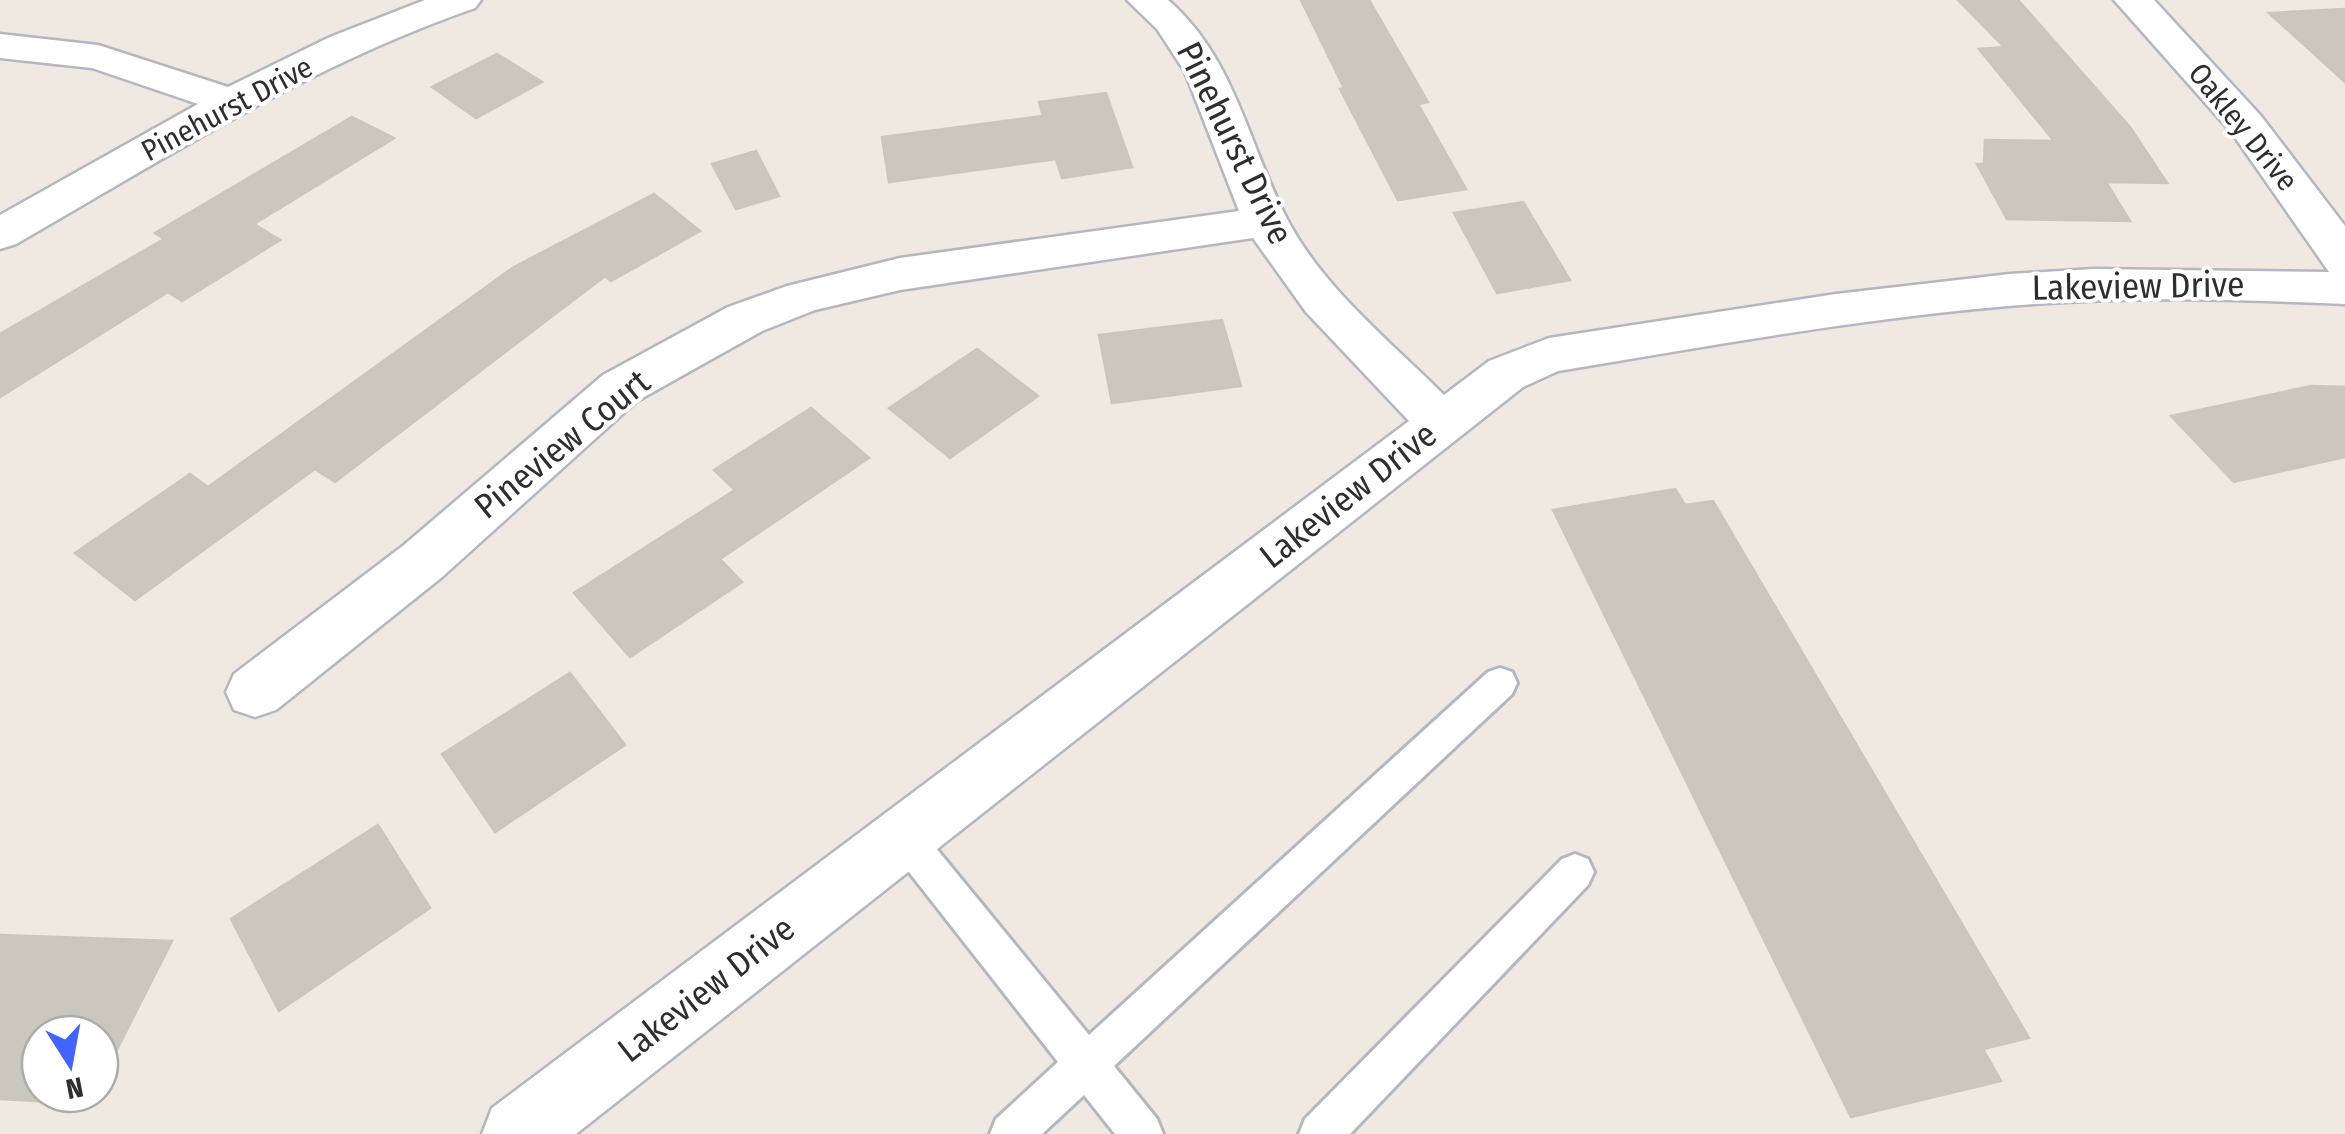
<svg xmlns="http://www.w3.org/2000/svg" width="2345" height="1134" viewBox="0 0 2345 1134" font-family="'Fira Sans Condensed',sans-serif">
<style>
.building{fill:#cbc7bf;stroke:#cbc5ba;stroke-width:2.5}
.lines{fill:none;stroke-linecap:round;stroke-linejoin:round}
.lane-casing{stroke:#b4b7c1;stroke-width:6}
.street-casing{stroke:#b4b7c1;stroke-width:5}
.lane{fill:#fff;fill-rule:evenodd}
.street{fill:#fff;fill-rule:evenodd}
.labels{text-anchor:middle;stroke-width:8;stroke-linejoin:round;paint-order:stroke}
.far-street-label{font-size:30px;fill:#2e2e2e;stroke:#fff}
.street-label{font-size:35px;fill:#2e2e2e;stroke:#fff}
</style>
<rect width="100%" height="100%" fill="#efe9e1"/>
<!-- building -->
<path class="building" d="M1301,0H1369L1428,102L1418,104L1466,189L1398,200L1340,89L1344,88Z
M1958,0H2018L2130,127L2167,183L2106,182L2130,221L2007,219L1977,164H1984L1985,140L2054,141L1979,49L2004,47Z
M2345,9V82L2269,13Z
M497,54L542,82L476,118L432,87Z
M1106,93L1132,167L1062,178L1056,159L889,182L882,137L1043,116L1039,102Z
M352,117L394,138L254,224L280,240L182,301L168,292L0,397V334L164,239L155,233Z
M756,151L779,196L736,209L712,164Z
M654,194L700,231L611,281L605,276L335,482L315,469L135,600L75,553L190,474L208,487L514,267Z
M1523,202L1570,280L1497,293L1454,213Z
M1222,320L1241,386L1112,403L1099,335Z
M977,349L1038,396L950,458L889,408Z
M2311,386L2345,387V457L2234,482L2171,416Z
M811,408L869,458L720,559L742,582L630,657L574,593L735,490L714,470Z
M1675,489L1685,505L1713,501L2029,1038L1983,1049L2001,1081L1851,1117L1553,510Z
M570,673L625,745L495,832L442,754Z
M378,825L430,908L279,1011L231,919Z
M0,935L172,941L100,1083V1034H40V1094H94L89,1104L0,1099Z"/>
<g class="lines">
<defs>
<path id="lane" d="M1500,668L1512,672L1517,683L1512,694L1114,1066L1157,1119L1163,1134H1115L1084,1095L1042,1134H990L996,1119L1058,1062L891,849L885,837L891,825L904,820L917,825L1089,1035L1488,672Z
M1575,854L1588,859L1594,872L1588,885L1350,1134H1299L1305,1119L1562,859Z"/>
<path id="street" d="M425,0H481L475,8C310,65 167,157 16,244L0,249V215L198,104L92,68L0,58V34L98,45L228,87L330,37Z
M1127,0H1168C1235,58 1248,144 1287,219C1323,288 1390,341 1444,395L1489,361L1549,338L1836,294L2010,274L2094,269L2329,272L2232,133L2114,0H2154L2261,116L2345,226V304C2246,300 2147,296 2048,303C1884,314 1721,344 1558,371L1523,387L576,1134H482L492,1108L1409,421L1306,312L1253,238L900,290L815,310L762,331L637,401L442,577L276,710L255,717L234,710L226,692L234,674L404,545L603,375L728,307L787,286L900,258L1239,211L1185,72L1157,29Z"/>
</defs>
<!-- lane casing -->
<use href="#lane" class="lane-casing"/>
<!-- street casing -->
<use href="#street" class="street-casing"/>
<!-- lane -->
<use href="#lane" class="lane"/>
<!-- street -->
<use href="#street" class="street"/>
</g>
<g class="labels">
<!-- far-street labels -->
<g class="far-street-label">
<text transform="translate(227 109) rotate(-28)" y="10">Pinehurst Drive</text>
<text transform="translate(2243 127) rotate(51)" y="10">Oakley Drive</text>
</g>
<!-- street labels -->
<g class="street-label">
<text transform="translate(1235 143) rotate(64)" y="12">Pinehurst Drive</text>
<text transform="translate(2138 286) rotate(-1)" y="12">Lakeview Drive</text>
<text transform="translate(562 444) rotate(-39)" y="12">Pineview Court</text>
<text transform="translate(1348 495) rotate(-38)" y="12">Lakeview Drive</text>
<text transform="translate(706 989) rotate(-38)" y="12">Lakeview Drive</text>
</g>
</g>
<!-- north arrow -->
<g transform="translate(70 1064) rotate(169)"><circle r="48" fill="#ffffff" stroke="#ababab" stroke-width="2.5"/>
<path d="M0-8L18 38L0 25L-18 38Z" fill="#4264fb"/>
<text y="-15" font-size="28" font-weight="bold" text-anchor="middle" fill="#2e2e2e">N</text>
</g>
</svg>
